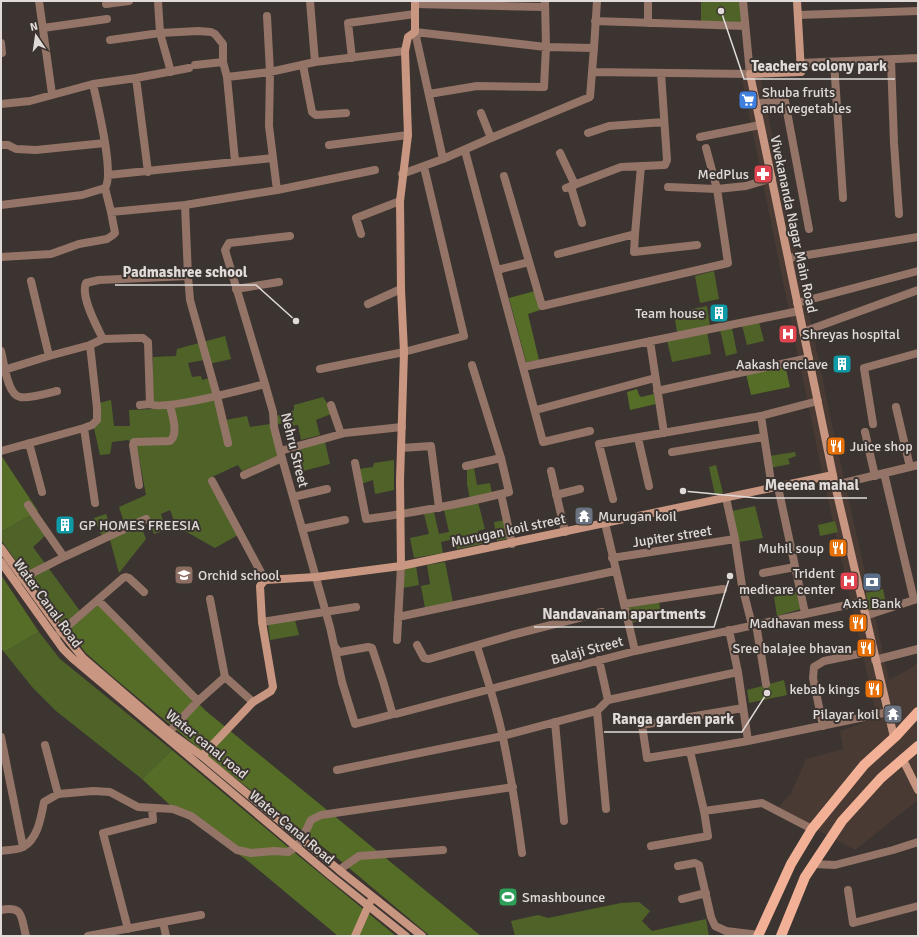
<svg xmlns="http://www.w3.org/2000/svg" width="919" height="937" viewBox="0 0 919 937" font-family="Signika,sans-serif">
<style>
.built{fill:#493b34}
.green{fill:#4f6329}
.forest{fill:#566d28}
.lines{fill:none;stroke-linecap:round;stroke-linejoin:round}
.street{stroke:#947467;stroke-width:8}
.secondary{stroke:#c99781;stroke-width:8}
.primary{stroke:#f2b196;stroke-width:10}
.labels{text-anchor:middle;stroke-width:4;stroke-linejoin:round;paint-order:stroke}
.poi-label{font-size:14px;fill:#e0dbd9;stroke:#3b3430;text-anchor:end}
.street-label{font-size:14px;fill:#e0dbd9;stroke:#3b3430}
.leader{fill:none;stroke:#e0dbd9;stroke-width:1.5}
.callout-dot{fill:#e0dbd9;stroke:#3b3430;stroke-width:1.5}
.callout-label{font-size:15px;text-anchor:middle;font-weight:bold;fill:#e0dbd9;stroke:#3b3430;stroke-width:4;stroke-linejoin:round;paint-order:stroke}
</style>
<rect width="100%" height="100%" fill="#3b3430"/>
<!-- built -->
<path class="built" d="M761,79L829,411L889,680L911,668L918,662V800L855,850L777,809L791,793L806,759L843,749L840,731L879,717L874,704L822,473L742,80Z"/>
<!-- green -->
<path class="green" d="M701,1H740L742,23L701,22Z
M714,271L719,299L700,303L695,276Z
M707,306L710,326L677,332L674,313Z
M759,322L764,341L747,345L742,325Z
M732,328L737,353L726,356L720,330Z
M707,331L711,354L672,362L667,340Z
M225,336L231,359L205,365L204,360L188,363L192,377L201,376L202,380L209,378L220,421L247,416L250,427L270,424L278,456L242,471L238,465L210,478L208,482L238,535L215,548L176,526L170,510L161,514L166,530L154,534L149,522L141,526L146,539L119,573L110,540L101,534L94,518L106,514L112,530L125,525L119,507L146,495L137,447L128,440L112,442L110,454L100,455L94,428L95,404L111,400L114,426H130L129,410L153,409V357L176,356L177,349Z
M323,397L329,406L331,414L316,420L320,435L301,440L298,425L291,426L289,421L276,425V416L294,410V405Z
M325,442L330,464L303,471L298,449Z
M795,452L796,456L788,459L790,464L770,468L769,456Z
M394,460V490L375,494L373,480L361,484L358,469L373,467L374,463Z
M716,465L723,493L715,495L709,467Z
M474,468L477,485L490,483L492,493L470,499L467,484V470Z
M478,502L485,529L478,531L482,544L457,549L454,539L441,542L443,553L414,558L410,538L429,534L424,514L434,512L439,534L449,532L444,510Z
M755,506L763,538L739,542L732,511Z
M31,515L45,536L33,547L80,611L63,626L1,540V532Z
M506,520L510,538L497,541L494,522Z
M835,521L838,532L820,536L818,525Z
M445,562L453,602L425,608L421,586L430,584L427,565Z
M416,566L419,585L403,588L405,568Z
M883,589L886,604L869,610L866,593Z
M796,592L801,609L777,616L774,597Z
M659,602L662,618H650L631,623L627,606Z
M295,620L299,635L270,640L268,624Z
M39,632L60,659L172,750L142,779L56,711L33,688L4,652Z
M784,680L787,695L749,703L747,690Z
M639,902L650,911L642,921L652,931L706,919L709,936H515L511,921L538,915L548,918L621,903Z"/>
<!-- forest -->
<path class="forest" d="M535,291L540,310L528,314L539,360L526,362L509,298Z
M785,365L790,387L751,395L746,374Z
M637,389L639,395L641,397L654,394L656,404L630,410L627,392Z
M1,455L38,511L1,532Z
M1,575L39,632L4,652L1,648Z
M98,605L206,711L481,936H430L337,858L210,758L113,677L86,653L68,630Z
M172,750L300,857L396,936H338L248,861L170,805L142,779Z"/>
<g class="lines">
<!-- street -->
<path class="street" d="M39,1L52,94
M158,1L160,33L171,72
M310,1L315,62
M106,4L129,1
M415,4L545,7
M798,15L918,11
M267,16L270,72L269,126L277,190
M595,21L745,26
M648,23V1
M43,28L107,19
M110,40L160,33L198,31L211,32L215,34L223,44V62L227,77L235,161
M1,43L2,53
M594,48L597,1
M352,58L348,23L415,14
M891,60L894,143L899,214
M834,62L843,198
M800,63L918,58
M195,65L223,62
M303,65L312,112L316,115L346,113
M227,77L270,72L315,62L405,51
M136,78L148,172
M429,94L477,86L544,87L546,47L545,1
M1,104L30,101L93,84L136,78L189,68
M756,104L780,100L785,101L809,229
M481,113L491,138
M588,133L609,126L664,122
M700,137L760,125
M1,145H8L16,149L36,150L105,143
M329,145L408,135
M465,151L543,442L590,431
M560,153L575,185
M443,159L491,138L590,97L592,72
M641,166L635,234L634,252L697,245
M402,174L443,159L415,32L546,47L594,48L592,72L750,74L743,1
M108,175L273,158
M504,176L542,306L728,263L717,189L746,186L772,178
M571,187L582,223
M668,187L717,189L706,148
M566,188L621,167L665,165L667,160L661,73
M1,205L82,195L105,188
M185,205L188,276L190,300L217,396L228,443
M111,212L185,205L277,190L375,170
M361,234L356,218L400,201
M290,236L229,243L225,250L265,384L273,412L274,427L280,451L330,627L342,682L355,724L394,714
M558,254L635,234
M1,257L51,254L79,244L107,239L113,235L115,233L111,212L105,188C115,174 97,103 93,84
M789,258L918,237
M497,270L529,262
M31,281L49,356
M236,289L279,282
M797,303L918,271
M368,304L401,289
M803,332L918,290
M103,339C97,327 80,296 86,283L99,280L188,276
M650,341L664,433
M1,351C4,362 7,395 20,397C28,399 49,393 57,391
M523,367L799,311
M320,369L404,352L464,336L424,167
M1,371L49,356L90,345L103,339L135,338H143L148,342L150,404C163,411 246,389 265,384
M657,391L809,358
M140,405L150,404
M331,405L341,434
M896,407L910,467
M536,410L655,378
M761,416L772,488
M873,424L864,368L918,353
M84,428L95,503
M865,432L875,476
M638,438L649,486
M29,443L42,492
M401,448L431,446L439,508
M1,451L84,428L92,425L97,420V408L90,345
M280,451L345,433L402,427
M672,452L764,437
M355,463L366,519C414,513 461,504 509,492L501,458L472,365
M466,466L501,458
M551,471L565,532
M884,473L914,600
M244,475L282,458
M212,481L265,580
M139,485L133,445L134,442L170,441C179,434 172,415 170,405
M835,485L918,465
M778,487L805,613
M501,494L512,544
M556,495L580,489
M293,497L327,489
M726,498L735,539L742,586L752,625
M613,499L599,444L761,416L818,401
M28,505L64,557
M605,523L635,651
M302,529L345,520
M612,558L735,539
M763,573L795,567
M17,581L64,557L146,519
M98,600L198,701
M624,604L723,589
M865,616L917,599
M398,617L615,571
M262,622L356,607
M756,624L766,684
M55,637L123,578L126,577L129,578L144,592
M397,640L401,566
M417,645L424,658L429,659L512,635L602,612
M477,646C486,676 497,707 503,738C511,776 517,815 522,853
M335,647L337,650L340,652L368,647L372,648L383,681L392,712L396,714L635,651L861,602
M599,660L608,700
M875,660L918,649
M738,672L748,741
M225,677L253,702
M597,711L606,809
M555,722L564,821
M823,726L813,678L814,667L824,661L873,651
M169,732L198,701L225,677L210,599
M1,737L23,847
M45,745L58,794
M690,751L647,758L642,725L743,708
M337,770L503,736L597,711L608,700L738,672L729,630
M704,811L762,803L812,829
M651,846L708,836L704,811L690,751L748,741L884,713
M1,851C8,850 17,850 23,847C38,839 41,817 44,802L58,794L93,791L110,792L138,807L173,809L191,816L237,850L251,853L274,851L288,852L296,847L302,839L311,820L321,815L513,787
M813,864L835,865L893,850L918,842
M678,866L695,863L699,865L711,917L715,926L726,931L759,935
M339,870L359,856L443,850
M848,890L853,923L918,906
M682,899L706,893
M1,910C24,905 21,918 26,936
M163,922L166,936
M128,929L103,833L153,820L152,808
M88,936L201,915"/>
<!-- secondary -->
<path class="secondary" d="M797,1L801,72L750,74L835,485L894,737
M1,548L61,631L83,658L169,732L202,756L339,870L422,936
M1,562L63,649L72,658L331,876L406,936
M401,566L833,475
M202,756L253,702L271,691L273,687L262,622L260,586L265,580L316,577L401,566L400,481L404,352L401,289L400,201L408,135L405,51L408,37L415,32V1
M903,760L918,790
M355,936L370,902"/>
<!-- primary -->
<path class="primary" d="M758,936L791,864L812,829L864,765L896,736L918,712
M781,936L805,877L842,821L881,778L918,746"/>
</g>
<!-- icons -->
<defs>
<symbol id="supermarket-square" viewBox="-11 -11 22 22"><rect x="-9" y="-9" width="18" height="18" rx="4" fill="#3f7fe0" stroke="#3b3430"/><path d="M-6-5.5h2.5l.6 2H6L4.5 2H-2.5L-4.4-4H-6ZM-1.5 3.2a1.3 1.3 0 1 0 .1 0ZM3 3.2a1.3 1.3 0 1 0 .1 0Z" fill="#fff"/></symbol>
<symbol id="pharmacy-square" viewBox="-11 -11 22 22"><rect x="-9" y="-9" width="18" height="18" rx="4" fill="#e0444e" stroke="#3b3430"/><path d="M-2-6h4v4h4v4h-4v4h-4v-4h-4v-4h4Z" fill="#fff"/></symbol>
<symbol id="building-square" viewBox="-11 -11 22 22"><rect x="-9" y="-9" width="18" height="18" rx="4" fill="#0f9aa8" stroke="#3b3430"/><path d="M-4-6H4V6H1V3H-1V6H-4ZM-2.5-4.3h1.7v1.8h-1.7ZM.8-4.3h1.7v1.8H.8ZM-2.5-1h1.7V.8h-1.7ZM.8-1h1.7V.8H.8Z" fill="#fff"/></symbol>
<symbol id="hospital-square" viewBox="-11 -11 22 22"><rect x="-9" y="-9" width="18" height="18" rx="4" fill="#e0444e" stroke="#3b3430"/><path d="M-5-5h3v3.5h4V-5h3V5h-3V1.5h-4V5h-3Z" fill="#fff"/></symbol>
<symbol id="restaurant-square" viewBox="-11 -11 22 22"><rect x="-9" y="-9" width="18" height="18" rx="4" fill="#e8710a" stroke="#3b3430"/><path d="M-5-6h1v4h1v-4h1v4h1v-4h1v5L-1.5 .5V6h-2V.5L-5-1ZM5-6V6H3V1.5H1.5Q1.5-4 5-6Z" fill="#fff"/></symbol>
<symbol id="temple-square" viewBox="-11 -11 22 22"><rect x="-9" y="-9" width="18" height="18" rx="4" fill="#6b7280" stroke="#3b3430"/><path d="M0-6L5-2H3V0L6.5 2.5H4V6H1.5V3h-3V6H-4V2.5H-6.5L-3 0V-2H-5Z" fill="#fff"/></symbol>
<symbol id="school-square" viewBox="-11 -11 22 22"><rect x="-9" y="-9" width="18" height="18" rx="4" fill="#8d6e63" stroke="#3b3430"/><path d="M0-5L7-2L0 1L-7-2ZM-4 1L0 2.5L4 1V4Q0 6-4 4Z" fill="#fff"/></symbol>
<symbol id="bank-square" viewBox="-11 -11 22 22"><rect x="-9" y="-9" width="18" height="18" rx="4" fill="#5c6f8a" stroke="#3b3430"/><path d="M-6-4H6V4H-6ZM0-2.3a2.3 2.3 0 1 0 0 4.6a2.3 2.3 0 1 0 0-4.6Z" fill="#fff"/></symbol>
<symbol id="stadium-square" viewBox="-11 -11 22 22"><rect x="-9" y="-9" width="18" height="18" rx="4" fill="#2e9e5b" stroke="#3b3430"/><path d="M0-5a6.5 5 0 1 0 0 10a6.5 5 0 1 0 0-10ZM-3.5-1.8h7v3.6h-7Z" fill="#fff"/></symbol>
</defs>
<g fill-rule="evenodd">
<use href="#supermarket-square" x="737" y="89" width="22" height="22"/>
<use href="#pharmacy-square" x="752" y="163" width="22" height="22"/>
<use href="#building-square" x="708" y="302" width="22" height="22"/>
<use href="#hospital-square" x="777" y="323" width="22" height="22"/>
<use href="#building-square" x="831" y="353" width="22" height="22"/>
<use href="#restaurant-square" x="825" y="435" width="22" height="22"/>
<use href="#temple-square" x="573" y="505" width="22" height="22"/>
<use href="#building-square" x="54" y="514" width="22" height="22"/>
<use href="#restaurant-square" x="827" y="537" width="22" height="22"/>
<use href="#school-square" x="173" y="564" width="22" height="22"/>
<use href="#hospital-square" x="838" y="570" width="22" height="22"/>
<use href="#bank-square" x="861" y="571" width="22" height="22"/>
<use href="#restaurant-square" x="847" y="612" width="22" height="22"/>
<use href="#restaurant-square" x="855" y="637" width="22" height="22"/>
<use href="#restaurant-square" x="863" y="678" width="22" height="22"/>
<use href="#temple-square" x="882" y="703" width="22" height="22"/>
<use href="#stadium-square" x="497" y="886" width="22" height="22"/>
</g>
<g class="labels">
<!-- poi labels -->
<g class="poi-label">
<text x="762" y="97" text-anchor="start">Shuba fruits<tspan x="762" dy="16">and vegetables</tspan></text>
<text x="749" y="179">MedPlus</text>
<text x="705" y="318">Team house</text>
<text x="802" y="339" text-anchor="start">Shreyas hospital</text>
<text x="828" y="369">Aakash enclave</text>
<text x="850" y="451" text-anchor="start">Juice shop</text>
<text x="598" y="521" text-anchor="start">Murugan koil</text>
<text x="79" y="530" text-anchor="start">GP HOMES FREESIA</text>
<text x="824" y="553">Muhil soup</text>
<text x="835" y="578">Trident<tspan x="835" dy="16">medicare center</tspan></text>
<text x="198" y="580" text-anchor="start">Orchid school</text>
<text x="872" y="608" text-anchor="middle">Axis Bank</text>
<text x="844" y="628">Madhavan mess</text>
<text x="852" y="653">Sree balajee bhavan</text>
<text x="860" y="694">kebab kings</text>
<text x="879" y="719">Pilayar koil</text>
<text x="522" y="902" text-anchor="start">Smashbounce</text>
</g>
<!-- street labels -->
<g class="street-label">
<text transform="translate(794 224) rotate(78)" y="5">Vivekananda Nagar Main Road</text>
<text transform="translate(295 450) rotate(76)" y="5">Nehru Street</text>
<text transform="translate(508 530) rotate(-12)" y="5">Murugan koil street</text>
<text transform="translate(672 536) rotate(-9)" y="5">Jupiter street</text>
<text transform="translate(48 603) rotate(54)" y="5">Water Canal Road</text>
<text transform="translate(587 650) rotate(-15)" y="5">Balaji Street</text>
<text transform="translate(207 744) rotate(39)" y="5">Water canal road</text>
<text transform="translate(292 827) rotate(40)" y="5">Water Canal Road</text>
</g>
</g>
<!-- callouts -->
<path class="leader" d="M721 11L744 79H895M296 321L256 285H115M683 491L757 498H867M730 576L714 627H534M767 693L742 732H604"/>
<g class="callout-dot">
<circle cx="721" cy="11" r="4"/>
<circle cx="296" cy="321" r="4"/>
<circle cx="683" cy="491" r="4"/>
<circle cx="730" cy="576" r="4"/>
<circle cx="767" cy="693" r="4"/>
</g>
<g class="callout-label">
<text x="819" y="71">Teachers colony park</text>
<text x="185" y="277">Padmashree school</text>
<text x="812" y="490">Meeena mahal</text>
<text x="624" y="619">Nandavanam apartments</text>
<text x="673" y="724">Ranga garden park</text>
</g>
<!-- border -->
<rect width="919" height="937" fill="none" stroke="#e0dbd9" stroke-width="4"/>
<!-- north arrow -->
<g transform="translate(36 36) rotate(347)" stroke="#3b3430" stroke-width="3" paint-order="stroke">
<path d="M0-3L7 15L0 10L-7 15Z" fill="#e0dbd9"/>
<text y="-6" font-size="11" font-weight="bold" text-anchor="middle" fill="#e0dbd9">N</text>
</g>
</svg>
